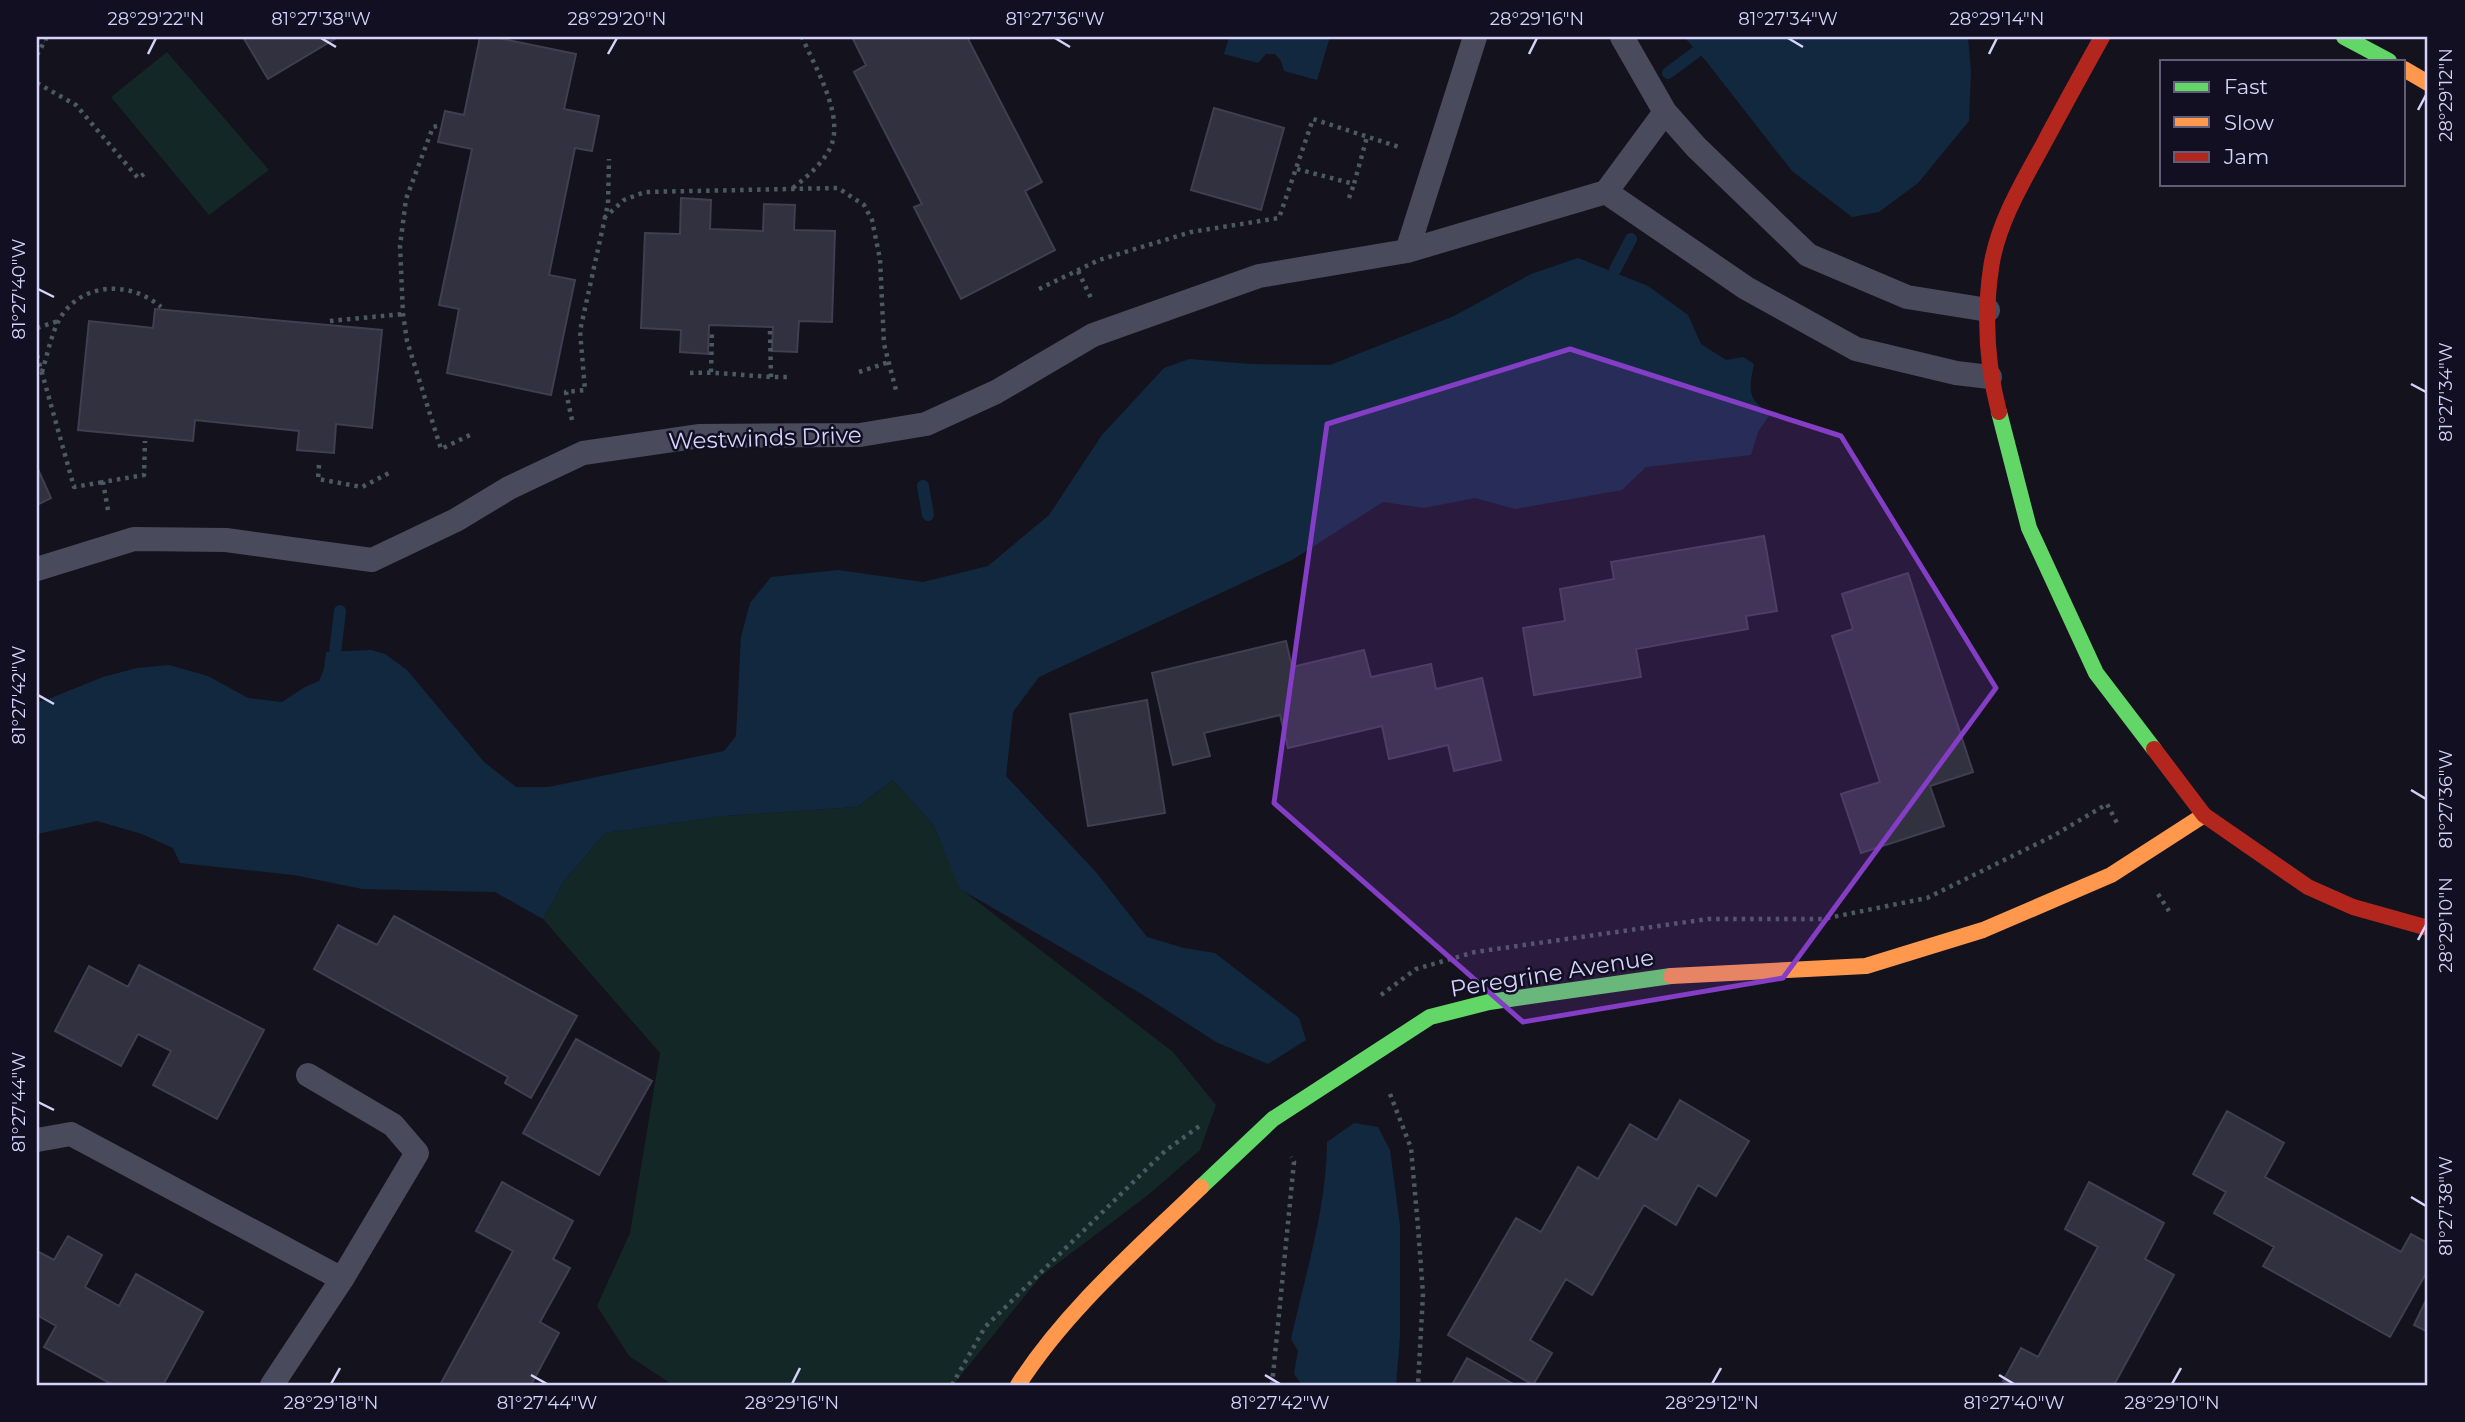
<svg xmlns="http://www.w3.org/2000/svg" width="2465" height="1422" viewBox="0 0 2465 1422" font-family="Montserrat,sans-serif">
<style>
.green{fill:#132726}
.water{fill:#12283f}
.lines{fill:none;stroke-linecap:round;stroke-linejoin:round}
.stream{stroke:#12283f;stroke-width:12}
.building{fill:#32313f;stroke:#403e50;stroke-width:2}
.path{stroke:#4b5962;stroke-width:4.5;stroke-dasharray:3.5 5;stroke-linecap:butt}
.lane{stroke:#4a4a5d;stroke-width:24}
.fast{stroke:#63d668;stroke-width:16}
.slow{stroke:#ff974d;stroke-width:16}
.jam{stroke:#b3261e;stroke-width:16}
.marked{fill:#843dc5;fill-opacity:0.2;stroke:#843dc5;stroke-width:5;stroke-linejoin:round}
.ticks{fill:none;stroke:#d4d3fb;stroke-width:2.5}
.labels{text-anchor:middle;stroke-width:5;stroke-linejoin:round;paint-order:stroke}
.street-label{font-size:23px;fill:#d4d3fb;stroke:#110f21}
.neatline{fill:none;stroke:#d4d3fb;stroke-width:2.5}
.ticks-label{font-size:18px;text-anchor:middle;fill:#d4d3fb}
</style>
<rect width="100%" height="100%" fill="#14131d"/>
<!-- green -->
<path class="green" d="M167,52L269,170L209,215L111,97Z
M893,780L934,826L961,889L1173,1052L1216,1105L1200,1150L1148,1195L1041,1276L953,1385H673L629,1356L597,1306L630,1233L660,1053L543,919L564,881L605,833L724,816L857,807Z"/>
<!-- water -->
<path class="water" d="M1229,37H1330L1317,80L1284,71L1281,61L1275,54H1266L1258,63L1224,54Z
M1684,37H1968L1971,72L1969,121L1918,183L1879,212L1852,217L1792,171L1706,61Z
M1578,258L1648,286L1688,315L1701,344L1726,360L1743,357L1754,364C1749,389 1746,400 1771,413L1758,432L1751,455L1646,467L1622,490L1515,509L1475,498L1424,508L1383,502L1292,560L1039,677L1013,712L1006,776L1095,871L1147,937L1184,948L1215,953L1299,1018L1306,1040L1268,1064L1216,1042L1140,993L960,889L934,826L893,780L857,807L724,816L605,833L564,881L543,919L495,892L362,889L294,875L180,863L173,848L142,834L97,821L37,834V702L46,700L103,677L137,668L169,665L208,676L248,698L282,702L305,687L319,681L324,669L326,652L371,650L385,654L407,670L484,762L516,787H548L724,751L736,736L741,637L750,603L771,577L838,570L923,582L988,566L1049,515L1102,435L1164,368L1189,359L1250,364L1330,365L1454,316L1531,274Z
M1354,1123L1378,1127L1390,1150L1400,1225V1337L1396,1385H1302L1294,1374L1298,1351L1291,1339C1305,1276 1327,1206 1327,1142Z"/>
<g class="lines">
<!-- stream -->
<path class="stream" d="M1668,73L1699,50
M1615,270L1631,239
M923,486L928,515
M335,653L340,611"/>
</g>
<!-- building -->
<path class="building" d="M243,37H338L268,79Z
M480,37H493L576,54L564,109L599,116L592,151L575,148L549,275L575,280L551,395L447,373L459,309L439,305L472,149L438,142L445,111L464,115Z
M852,37H967L1042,182L1025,191L1055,250L961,299L914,207L922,204L854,72L866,65Z
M1214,108L1284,128L1261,210L1191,190Z
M681,198L711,200L710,229L763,231L764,204L795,205L794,230L835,231L832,322L799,321L797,352L772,351L773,327L709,325L708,354L680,352L681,330L641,328L645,233L680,234Z
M155,309L382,330L372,428L336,424L334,453L297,450L299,431L195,420L193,441L78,430L89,321L153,328Z
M37,467L51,498L37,505Z
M1764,536L1777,611L1746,616L1748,629L1636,649L1641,677L1534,695L1523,628L1565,621L1560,589L1614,579L1611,562Z
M1908,573L1973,772L1930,786L1944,826L1861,853L1841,794L1880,782L1832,636L1853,629L1842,594Z
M1286,641L1292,667L1364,650L1371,677L1431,664L1436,689L1482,678L1501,760L1454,771L1448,745L1389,759L1382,726L1288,748L1280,715L1204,733L1210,756L1173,765L1152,673Z
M1147,700L1165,813L1088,826L1070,714Z
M394,916L577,1016L531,1098L505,1083L508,1077L314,969L338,925L377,945Z
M139,965L264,1030L217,1119L153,1085L171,1051L138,1034L121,1066L55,1031L89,966L128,987Z
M576,1039L652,1081L599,1175L523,1133Z
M1680,1100L1749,1141L1716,1196L1698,1185L1676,1225L1644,1205L1592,1295L1566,1279L1530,1340L1552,1353L1533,1385L1448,1335L1516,1218L1541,1232L1578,1167L1598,1179L1630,1124L1657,1140Z
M2227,1111L2284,1143L2265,1177L2401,1252L2411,1234L2428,1243V1270L2390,1337L2263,1266L2274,1247L2214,1213L2226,1192L2193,1174Z
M502,1182L573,1221L553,1259L570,1268L540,1322L559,1333L531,1385H440L513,1251L476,1231Z
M2089,1182L2164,1223L2145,1259L2174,1275L2114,1385H2011L2003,1381L2021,1348L2038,1357L2098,1247L2065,1229Z
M68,1236L102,1255L85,1287L119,1306L136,1274L203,1312L163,1385H113L44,1347L56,1326L37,1315V1251L54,1260Z
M2428,1296V1332L2414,1325Z
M1467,1358L1515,1385H1452Z"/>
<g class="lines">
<!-- path -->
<path class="path" d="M37,37L45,41
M37,55L47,37
M37,83L76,105L138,178L144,174
M437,126L433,127L406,199L400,246L403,314L407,341L441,449L470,435
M1297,169L1354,184L1367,137
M793,188C806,177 819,167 828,152C848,120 815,68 802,37
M1349,198L1354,184
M604,218L624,200L645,192L838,188L864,205L872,220L880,259L884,344L897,394
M1078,271L1091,298
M1039,289L1099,260L1191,232L1279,218L1313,119L1402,148
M330,321L403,314
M37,328L58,321
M770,331L771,377
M37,355L74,487L103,482
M42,372C47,356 51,335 59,320C80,282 130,280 161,307
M711,372L712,331
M859,372L889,362
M690,373C723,371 756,378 789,377
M572,420L566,392L585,390L580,331L608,204L609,159
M319,465L318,479L362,487L391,472
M108,510L103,482L144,475L145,441
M2158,894L2169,911
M1381,995L1416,969L1475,952L1708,919H1823L1927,898L2053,836L2107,804L2117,823
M1390,1094L1411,1148L1418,1227L1423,1294L1418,1385
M952,1385L985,1327L1165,1151L1201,1125
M1272,1385L1294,1162L1291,1157"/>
<!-- lane -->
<path class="lane" d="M1622,37L1665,112L1696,147L1808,255L1907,297L1988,310
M1606,192L1746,288L1856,349L1956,373L1990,377
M1606,192L1665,112
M1407,251L1475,37
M37,569L134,539L226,540L372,560L456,520L509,488L583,453L700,436L860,435L926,424L996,392L1093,335L1259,276L1407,251L1606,192
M37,1140L71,1134L342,1279
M272,1385L342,1279L417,1153L393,1125L308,1075"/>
<!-- fast -->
<path class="fast" d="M2344,37L2389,61
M1999,412L2029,528L2096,673L2154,749
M1201,1187L1273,1119L1430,1017L1489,1002L1671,976"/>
<!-- slow -->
<path class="slow" d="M2404,69L2428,83
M1671,976L1866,966L1983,930L2111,875L2204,815
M1018,1385C1067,1309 1136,1250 1201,1187"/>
<!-- jam -->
<path class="jam" d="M1999,412C1987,366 1984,316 1991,268C1997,225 2022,183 2043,145C2062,109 2082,73 2102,37
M2154,749L2204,815L2308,887L2353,907L2428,928"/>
</g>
<!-- marked area -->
<path class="marked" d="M1570,349L1841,436L1996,688L1783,978L1523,1022L1274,803L1327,424Z"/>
<!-- ticks -->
<path class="ticks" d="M321,38L336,47M1055,38L1070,47M1788,38L1803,47M148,54L156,38M608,54L617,38M1529,54L1537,38M1989,54L1997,38M2418,110L2426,95M38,289L54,297M2411,384L2426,392M38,695L54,704M2411,790L2426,799M2418,940L2426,925M38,1102L54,1110M2411,1197L2426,1206M531,1375L547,1384M1265,1375L1280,1384M1999,1375L2014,1384M331,1384L340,1368M792,1384L800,1368M1712,1384L1721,1368M2172,1384L2181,1368"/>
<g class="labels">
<!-- street labels -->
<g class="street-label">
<text transform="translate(765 438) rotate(-2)" y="8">Westwinds Drive</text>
<text transform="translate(1552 973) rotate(-9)" y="8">Peregrine Avenue</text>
</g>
</g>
<!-- border -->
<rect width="2465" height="1422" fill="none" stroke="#110f21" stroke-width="77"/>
<!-- legend -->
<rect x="2160" y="60" width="245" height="126" fill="#110f21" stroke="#5f5d78" stroke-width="2"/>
<rect x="2174" y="82" width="35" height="10" fill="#63d668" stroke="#5f5d78" stroke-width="2"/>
<text x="2224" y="94" font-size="21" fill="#d4d3fb">Fast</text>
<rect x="2174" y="117" width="35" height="10" fill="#ff974d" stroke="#5f5d78" stroke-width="2"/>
<text x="2224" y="130" font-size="21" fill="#d4d3fb">Slow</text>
<rect x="2174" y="152" width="35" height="10" fill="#b3261e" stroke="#5f5d78" stroke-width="2"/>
<text x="2224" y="164" font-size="21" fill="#d4d3fb">Jam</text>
<rect x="38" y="38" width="2388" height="1346" class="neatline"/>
<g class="ticks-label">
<text x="156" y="25">28°29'22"N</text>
<text x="321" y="25">81°27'38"W</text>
<text x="617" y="25">28°29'20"N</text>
<text x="1055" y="25">81°27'36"W</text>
<text x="1537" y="25">28°29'16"N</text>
<text x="1788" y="25">81°27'34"W</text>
<text x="1997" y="25">28°29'14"N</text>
<text transform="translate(2446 95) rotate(-90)" y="6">28°29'12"N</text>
<text transform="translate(19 289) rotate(-90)" y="6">81°27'40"W</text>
<text transform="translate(2446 392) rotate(-90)" y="6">81°27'34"W</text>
<text transform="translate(19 695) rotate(-90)" y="6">81°27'42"W</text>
<text transform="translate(2446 799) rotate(-90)" y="6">81°27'36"W</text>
<text transform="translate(2446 925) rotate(-90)" y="6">28°29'10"N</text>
<text transform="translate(19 1102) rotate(-90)" y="6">81°27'44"W</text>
<text transform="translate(2446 1206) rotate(-90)" y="6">81°27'38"W</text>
<text x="331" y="1409">28°29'18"N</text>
<text x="547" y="1409">81°27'44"W</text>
<text x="792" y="1409">28°29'16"N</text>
<text x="1280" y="1409">81°27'42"W</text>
<text x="1712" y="1409">28°29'12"N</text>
<text x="2014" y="1409">81°27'40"W</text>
<text x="2172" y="1409">28°29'10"N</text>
</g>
</svg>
